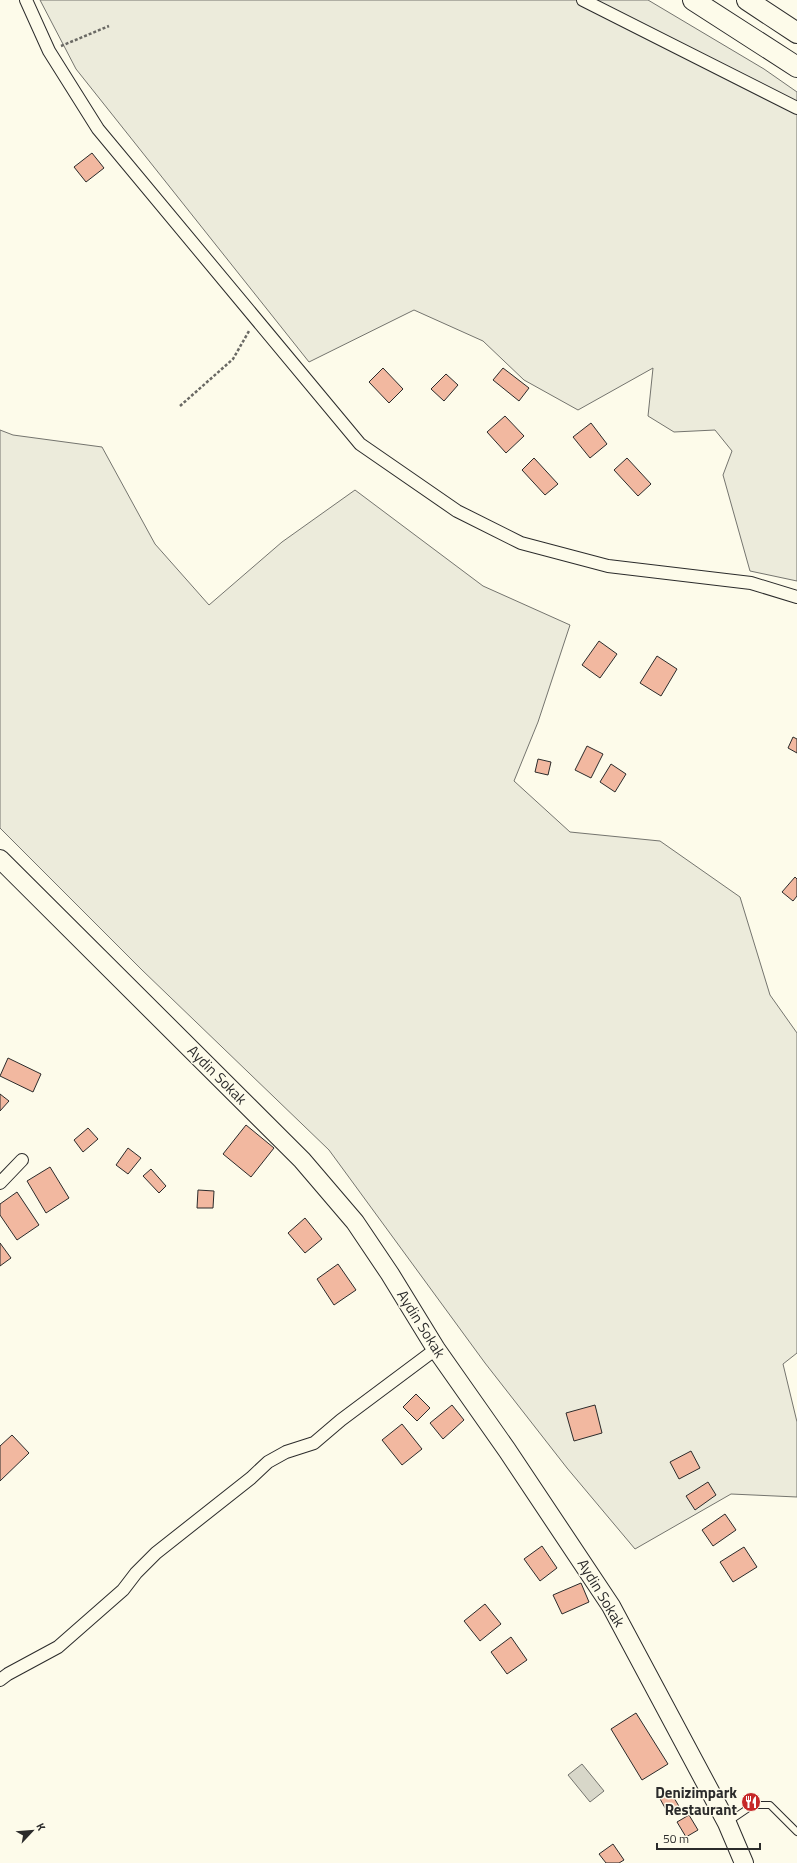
<svg xmlns="http://www.w3.org/2000/svg" width="797" height="1863" viewBox="0 0 797 1863" font-family="'Titillium Web',sans-serif">
<style>
.green{fill:#ecebdb;stroke:#74746e}
.water{fill:#d8d7c9;stroke:#74746e}
.building{fill:#f2b8a0;stroke:#2b2b2b}
.lines{fill:none;stroke-linecap:round;stroke-linejoin:round}
.lane-casing{stroke:#2b2b2b;stroke-width:8}
.street-casing{stroke:#2b2b2b;stroke-width:14}
.secondary-casing{stroke:#2b2b2b;stroke-width:20}
.primary-casing{stroke:#2b2b2b;stroke-width:22}
.path{stroke:#6a6964;stroke-width:2.5;stroke-dasharray:3 2;stroke-linecap:butt}
.lane{stroke:#fdfbea;stroke-width:6}
.street{stroke:#fdfbea;stroke-width:12}
.secondary{stroke:#fdfbea;stroke-width:18}
.primary{stroke:#fdfbea;stroke-width:20}
.labels{text-anchor:middle;stroke-width:3;stroke-linejoin:round;paint-order:stroke}
.street-label{font-size:15px;fill:#2b2b2b;stroke:#fdfbea}
.poi-label{font-size:15px;font-weight:bold;fill:#2b2b2b;stroke:#fdfbea;text-anchor:end}
</style>
<rect width="100%" height="100%" fill="#fdfbea"/>
<!-- green -->
<path class="green" d="M40,0H648L764,69L797,92V581L750,571L723,475L732,451L715,430L674,432L648,416L653,368L578,410L524,380L483,341L414,310L309,362L76,69Z
M0,430L13,435L102,447L155,544L209,605L282,542L355,490L483,586L570,625L538,722L514,781L570,832L660,841L740,897L770,995L797,1033V1353L783,1364L797,1422V1497L731,1494L635,1549L567,1468L485,1363L329,1150L142,970L0,828Z"/>
<!-- water -->
<path class="water" d="M582,1764L604,1791L590,1802L568,1775Z"/>
<!-- building -->
<path class="building" d="M92,153L104,168L86,182L74,167Z
M383,368L403,389L389,403L369,382Z
M503,368L529,388L519,401L493,380Z
M446,374L458,385L444,401L431,389Z
M505,416L524,436L506,453L487,432Z
M591,423L607,444L590,458L573,437Z
M534,458L558,484L545,495L522,470Z
M627,458L651,484L638,496L614,470Z
M599,641L617,654L600,678L582,665Z
M657,656L677,669L661,696L640,683Z
M793,737L797,739V753L788,748Z
M587,746L603,754L591,778L575,770Z
M538,759L551,762L548,775L535,772Z
M611,764L626,774L615,792L600,782Z
M795,877L797,879V896L793,901L782,892Z
M8,1058L41,1074L33,1092L0,1076Z
M0,1094L9,1101L0,1111Z
M246,1125L274,1148L251,1177L223,1154Z
M88,1128L98,1139L83,1152L74,1140Z
M128,1148L141,1158L128,1174L116,1165Z
M50,1167L69,1198L46,1213L27,1181Z
M151,1169L166,1186L159,1193L143,1176Z
M198,1190L214,1191L213,1208H197Z
M17,1192L39,1225L17,1240L0,1215V1204Z
M305,1218L322,1239L305,1253L288,1233Z
M0,1243L11,1258L0,1266Z
M338,1264L356,1290L334,1305L317,1279Z
M416,1394L430,1408L417,1421L403,1407Z
M452,1405L464,1420L443,1439L430,1423Z
M595,1405L602,1433L574,1441L566,1413Z
M402,1424L422,1449L402,1465L382,1440Z
M12,1435L29,1453L0,1481V1446Z
M691,1451L700,1468L679,1479L670,1462Z
M708,1482L716,1495L695,1510L686,1496Z
M725,1514L736,1530L713,1546L702,1530Z
M542,1546L557,1568L540,1581L524,1559Z
M744,1547L757,1567L733,1582L720,1562Z
M581,1583L589,1602L562,1614L553,1595Z
M485,1604L501,1624L480,1641L464,1621Z
M511,1637L527,1660L507,1674L491,1652Z
M636,1713L668,1764L642,1780L611,1729Z
M670,1791L680,1808L669,1815L659,1797Z
M689,1815L698,1830L686,1837L677,1822Z
M613,1844L624,1860L619,1863H606L599,1854Z"/>
<g class="lines">
<defs>
<path id="lane" d="M728,1822L753,1805H770L797,1832"/>
<path id="street" d="M26,0L49,51L98,129L360,444L457,511L521,543L608,566L751,583L797,597
M583,0L797,108
M0,1183L22,1160
M0,1680L8,1674L58,1647L123,1590L136,1573L156,1553L251,1478L268,1462L286,1452L314,1443L341,1420L436,1349"/>
<path id="secondary" d="M0,859L302,1160L355,1222L390,1274L436,1349L507,1450L611,1606L727,1823L744,1863"/>
<path id="primary" d="M693,0L797,67
M747,0L797,33"/>
</defs>
<!-- lane casing -->
<use href="#lane" class="lane-casing"/>
<!-- street casing -->
<use href="#street" class="street-casing"/>
<!-- secondary casing -->
<use href="#secondary" class="secondary-casing"/>
<!-- primary casing -->
<use href="#primary" class="primary-casing"/>
<!-- path -->
<path class="path" d="M61,46L109,26
M180,406L233,359L249,331"/>
<!-- lane -->
<use href="#lane" class="lane"/>
<!-- street -->
<use href="#street" class="street"/>
<!-- secondary -->
<use href="#secondary" class="secondary"/>
<!-- primary -->
<use href="#primary" class="primary"/>
</g>
<!-- icons -->
<defs>
<symbol id="restaurant-disc" viewBox="-11 -11 22 22"><circle r="9.5" fill="#c62828" stroke="#fdfbea"/><path d="M-5-6h1v4h1v-4h1v4h1v-4h1v5L-1.5 .5V6h-2V.5L-5-1ZM5-6V6H3V1.5H1.5Q1.5-4 5-6Z" fill="#fff"/></symbol>
</defs>
<g fill-rule="evenodd">
<use href="#restaurant-disc" x="740" y="1791" width="22" height="22"/>
</g>
<g class="labels">
<!-- street labels -->
<g class="street-label">
<text transform="translate(217 1075) rotate(45)" y="5">Aydin Sokak</text>
<text transform="translate(421 1324) rotate(58)" y="5">Aydin Sokak</text>
<text transform="translate(601 1593) rotate(59)" y="5">Aydin Sokak</text>
</g>
<!-- poi labels -->
<g class="poi-label">
<text x="737" y="1798">Denizimpark<tspan x="737" dy="17">Restaurant</tspan></text>
</g>
</g>
<!-- north arrow -->
<g transform="translate(32 1831) rotate(64)" stroke="#fdfbea" stroke-width="3" paint-order="stroke">
<path d="M0-3L7 15L0 10L-7 15Z" fill="#2b2b2b"/>
<text y="-6" font-size="11" font-weight="bold" text-anchor="middle" fill="#2b2b2b">K</text>
</g>
<!-- scale -->
<path d="M657 1843v6h103v-6" fill="none" stroke="#2b2b2b" stroke-width="2"/>
<text x="663" y="1843" font-size="12" fill="#2b2b2b" stroke="#fdfbea" stroke-width="3" paint-order="stroke">50 m</text>
</svg>
